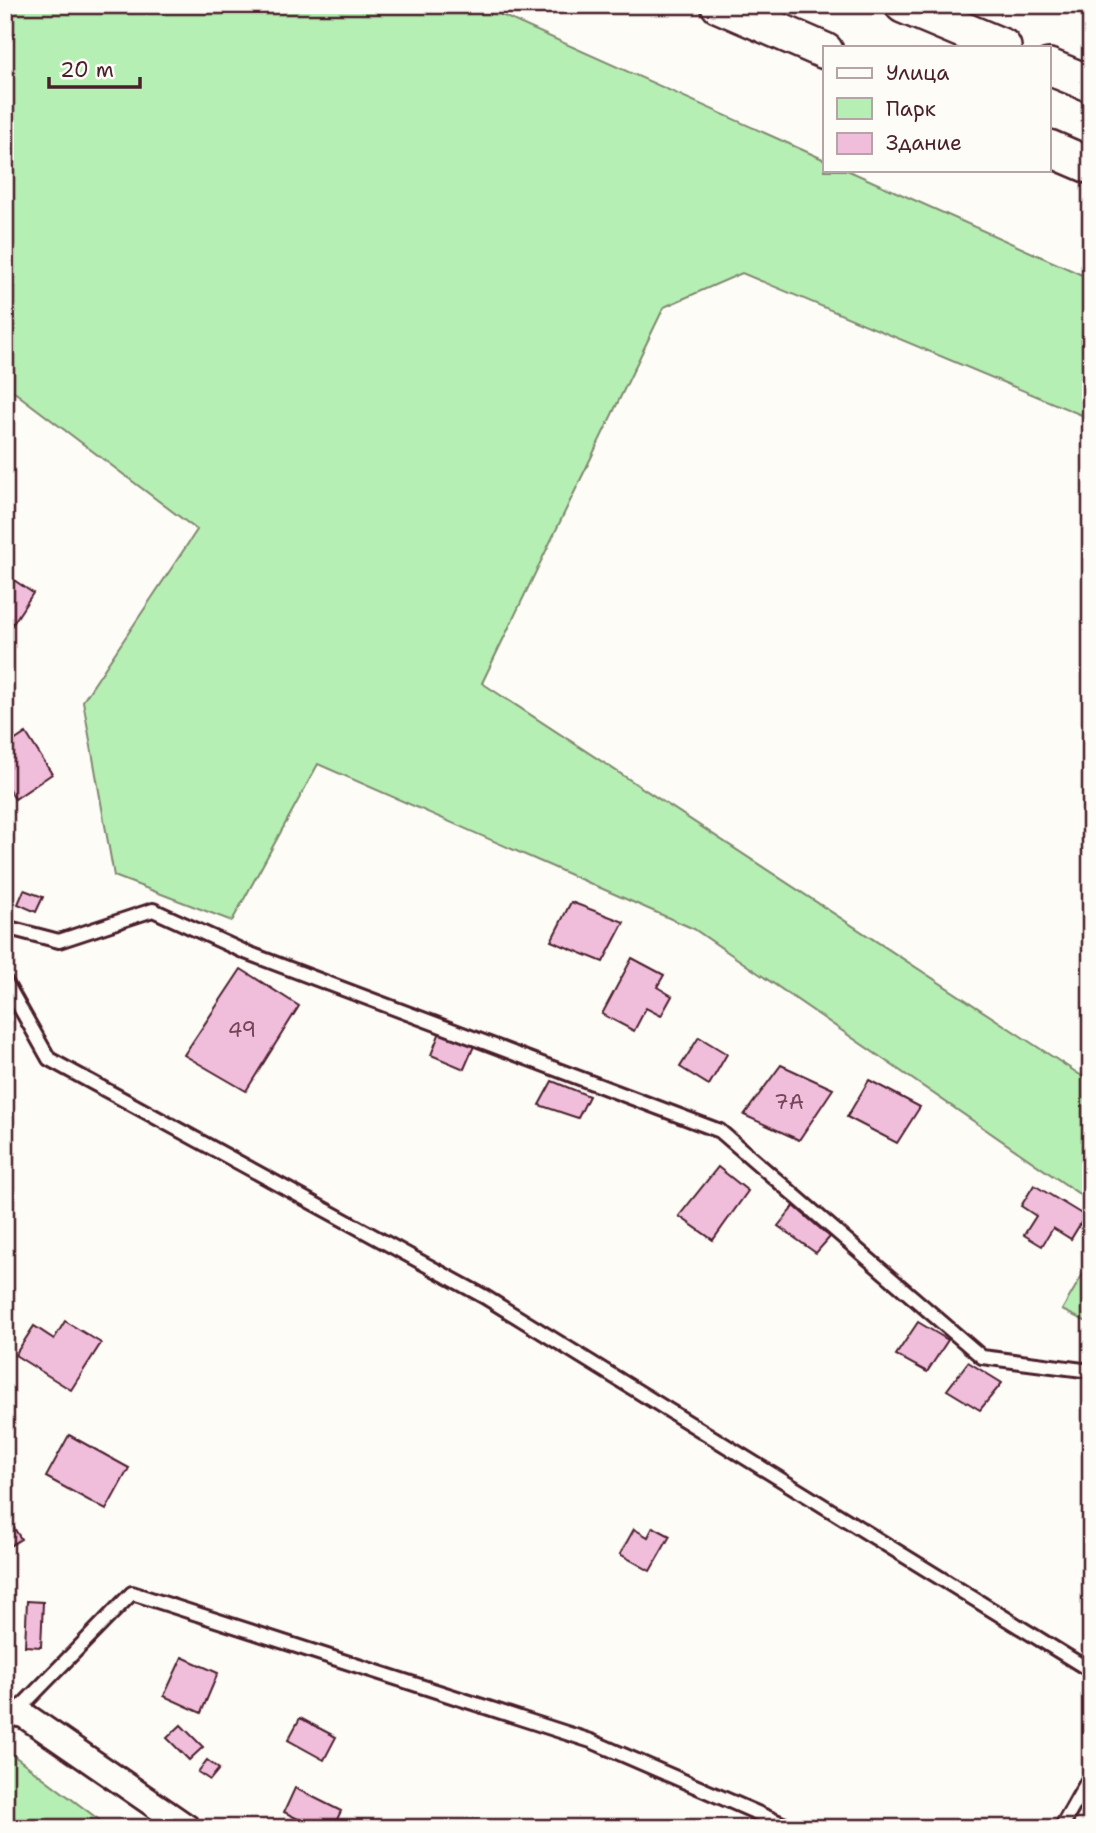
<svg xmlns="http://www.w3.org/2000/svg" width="1096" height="1833" viewBox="0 0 1096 1833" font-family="'Shantell Sans',sans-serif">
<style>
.green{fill:#b6efb3;stroke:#80876f;stroke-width:2}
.building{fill:#f0bddb;stroke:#4a1f2b;stroke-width:2}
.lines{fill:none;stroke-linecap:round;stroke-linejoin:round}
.service-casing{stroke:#4a1f2b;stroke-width:18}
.minor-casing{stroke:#4a1f2b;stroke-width:30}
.secondary-casing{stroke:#4a1f2b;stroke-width:40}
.service{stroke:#fdfcf7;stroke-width:12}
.minor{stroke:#fdfcf7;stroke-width:24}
.secondary{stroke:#fdfcf7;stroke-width:35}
.labels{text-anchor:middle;stroke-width:7;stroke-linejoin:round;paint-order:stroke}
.number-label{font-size:21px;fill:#744657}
</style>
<rect width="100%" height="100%" fill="#fdfcf7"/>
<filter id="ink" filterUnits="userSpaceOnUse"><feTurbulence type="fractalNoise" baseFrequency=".0143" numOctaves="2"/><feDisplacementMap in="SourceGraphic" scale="14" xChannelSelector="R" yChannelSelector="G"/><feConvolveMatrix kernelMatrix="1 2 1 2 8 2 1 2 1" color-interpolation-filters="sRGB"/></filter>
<g filter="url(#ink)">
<!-- green -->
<path class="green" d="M5,5H479L825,160V170H847L1091,279V419L742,273L664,307L482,683L1091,1082V1202L694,929L318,764L232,921L114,876L83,701L197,530L5,385Z
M1091,1260V1324L1062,1310Z
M5,1749L110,1828H5Z"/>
<!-- building -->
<path class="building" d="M5,574L33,593L5,636Z
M26,733L52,774L15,799L5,783V747Z
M24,890L43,897L36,912L18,904Z
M571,902L624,922L603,962L551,941Z
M632,958L664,975L657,987L672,996L661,1016L646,1008L634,1031L602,1014Z
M241,969L299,1006L246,1091L184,1055Z
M440,1032L474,1046L464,1069L431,1055Z
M699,1037L727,1054L709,1085L680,1067Z
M781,1065L833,1089L799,1140L744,1115Z
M869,1080L920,1107L897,1143L847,1117Z
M552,1081L589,1096L578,1118L539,1105Z
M718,1167L748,1191L713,1240L679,1216Z
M1034,1185L1085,1216L1071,1239L1053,1228L1042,1246L1024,1235L1036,1216L1021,1206Z
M794,1206L830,1237L816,1253L778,1226Z
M65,1321L101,1343L71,1390L15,1355L34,1326L54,1339Z
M918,1322L948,1340L927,1372L896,1355Z
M968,1362L1002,1383L980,1410L947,1390Z
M69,1435L129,1468L106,1510L46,1477Z
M5,1514L21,1539L5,1549Z
M653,1527L670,1536L650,1571L620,1554L634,1529L648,1537Z
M27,1601L43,1602L41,1647L25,1646Z
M182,1657L218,1673L201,1713L164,1696Z
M300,1718L336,1737L324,1760L288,1740Z
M181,1725L203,1747L189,1760L167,1738Z
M207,1760L219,1769L210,1780L198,1772Z
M295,1788L341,1811L333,1828H316L284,1812Z"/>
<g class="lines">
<defs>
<path id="service" d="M5,927L59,941L153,910L245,952L720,1131L982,1357L1091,1371
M5,981L49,1059L485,1297L1091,1671
M14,1714L132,1593L591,1741L792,1828
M1061,1828L1091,1775"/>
<path id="minor" d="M5,1712L24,1715L188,1828"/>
<path id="secondary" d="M719,5L825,51
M903,5L1003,47
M1049,67L1091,84
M1049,148L1091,166"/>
</defs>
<!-- service casing -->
<use href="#service" class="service-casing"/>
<!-- minor casing -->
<use href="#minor" class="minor-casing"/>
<!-- secondary casing -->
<use href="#secondary" class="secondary-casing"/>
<!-- service -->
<use href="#service" class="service"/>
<!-- minor -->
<use href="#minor" class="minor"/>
<!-- secondary -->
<use href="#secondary" class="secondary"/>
</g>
</g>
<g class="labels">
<!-- number labels -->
<g class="number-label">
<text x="242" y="1037">49</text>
<text x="789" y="1109">7А</text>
</g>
</g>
<!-- margin -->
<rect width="1096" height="1833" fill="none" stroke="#fdfcf7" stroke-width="28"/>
<rect x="14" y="14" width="1068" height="1805" fill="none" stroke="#4a1f2b" stroke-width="2.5" filter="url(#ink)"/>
<!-- legend -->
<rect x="823" y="46" width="228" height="126" fill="#fdfcf7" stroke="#b5a4a5" stroke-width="2"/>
<rect x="837" y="68" width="35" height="10" fill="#fdfcf7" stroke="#b5a4a5" stroke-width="2"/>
<text x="886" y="80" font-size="21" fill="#4a1f2b">Улица</text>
<rect x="837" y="98" width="35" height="21" fill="#b6efb3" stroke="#b5a4a5" stroke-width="2"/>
<text x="886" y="116" font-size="21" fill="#4a1f2b">Парк</text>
<rect x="837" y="133" width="35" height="21" fill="#f0bddb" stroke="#b5a4a5" stroke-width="2"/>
<text x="886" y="150" font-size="21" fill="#4a1f2b">Здание</text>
<!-- scale -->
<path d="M49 77v10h91v-10" fill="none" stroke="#4a1f2b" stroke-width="3.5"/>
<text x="60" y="77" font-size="21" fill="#4a1f2b" stroke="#fdfcf7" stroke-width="5" paint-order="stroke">20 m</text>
</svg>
